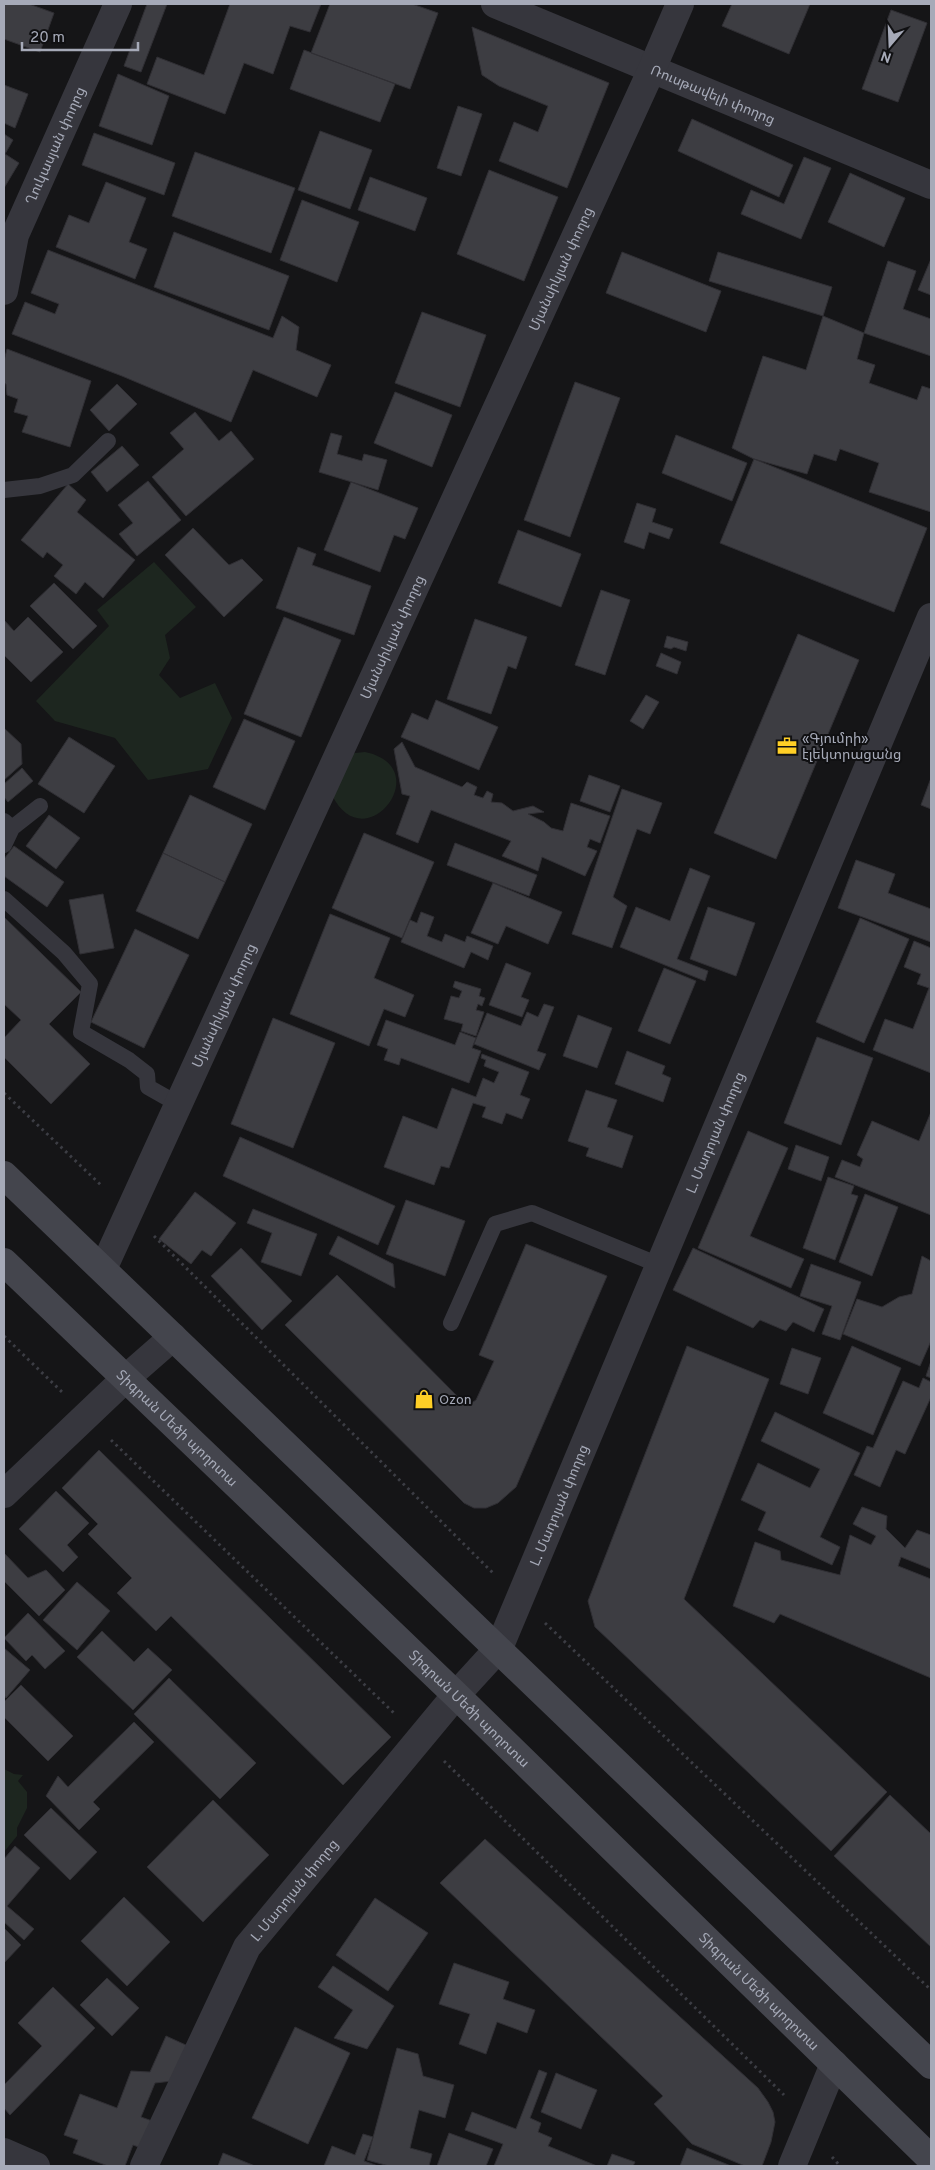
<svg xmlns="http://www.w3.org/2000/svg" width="935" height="2170" viewBox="0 0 935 2170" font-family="Overpass,'Noto Sans Armenian',sans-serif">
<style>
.green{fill:#1d261f}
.building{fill:#3d3d42;stroke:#302f34}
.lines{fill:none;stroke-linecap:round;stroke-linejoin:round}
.path{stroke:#3c3d44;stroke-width:3;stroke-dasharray:2.5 4;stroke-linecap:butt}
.service{stroke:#36363d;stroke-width:16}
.minor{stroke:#36363d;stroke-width:28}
.secondary{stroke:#44454d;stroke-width:28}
.labels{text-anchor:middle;stroke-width:4;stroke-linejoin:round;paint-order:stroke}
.street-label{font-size:14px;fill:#a6aab8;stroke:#101012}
.poi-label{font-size:14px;fill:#a6aab8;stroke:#101012;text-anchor:start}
</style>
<rect width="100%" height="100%" fill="#151517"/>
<!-- green -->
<path class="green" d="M154,562L196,607L165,635L170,658L159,675L180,698L215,683L232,718L208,769L148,780L115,738L55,721L36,701L109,626L97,610Z
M365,752C438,767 365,862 332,795L345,758L355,753Z
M4,1769L14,1774L23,1775L18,1781L27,1792V1808L17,1828V1836L4,1852Z"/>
<!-- building -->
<path class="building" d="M4,4H29L54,13L40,52L4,39Z
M147,4H167L141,72L124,66Z
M230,4H321L310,32L290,26L273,74L244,63L225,114L147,84L157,57L204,75Z
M330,4H412L438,13L410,89L311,53Z
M732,4H810L789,54L722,26Z
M891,10L927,23L898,102L862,89Z
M472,27L609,83L567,188L499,161L514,122L538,132L548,106L499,86L482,75Z
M304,50L395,84L380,122L290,89Z
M118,74L169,96L152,145L99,126Z
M4,85L28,94L15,128L4,123Z
M458,106L482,114L461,176L437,168Z
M692,119L793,165L779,197L678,151Z
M320,131L372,150L350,209L298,190Z
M94,133L175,163L164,195L82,165Z
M4,134L13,140L5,154L19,163L4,188Z
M195,152L295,188L271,253L172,216Z
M804,157L831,168L801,239L741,214L751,190L784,204Z
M489,170L558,197L524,281L457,254Z
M850,173L905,198L884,247L828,222Z
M370,177L427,198L415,231L358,210Z
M106,182L146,198L129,242L147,249L135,279L56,247L69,215L89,223Z
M302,200L359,222L337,282L280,260Z
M174,232L289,276L269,330L154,287Z
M48,250L273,338L282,316L299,327L296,350L331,365L317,397L253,370L231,422L122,376L12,334L25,302L55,314L59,304L31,293Z
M622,252L721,291L706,332L606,293Z
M718,252L832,287L823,316L709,281Z
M931,259V295L918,290Z
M888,261L916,271L903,309L931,319V356L864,333Z
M422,312L486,335L460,407L395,383Z
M823,316L864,333L857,359L875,365L869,383L917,400L922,386L931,389V512L869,492L879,463L840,449L836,461L814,454L807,474L754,459L732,448L763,356L806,370Z
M7,349L91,381L70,447L22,432L28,416L14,412L18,399L7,395L6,384L4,383V361Z
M575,382L620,398L570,537L524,520Z
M117,384L137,404L109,431L90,410Z
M395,392L452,415L432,467L374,443Z
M195,412L219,441L231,431L254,459L186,516L152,477L184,449L170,433Z
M331,433L342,436L337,454L362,461L364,454L387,460L378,490L319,472Z
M676,435L747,463L732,501L662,473Z
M122,446L139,465L107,492L91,472Z
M754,459L927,528L894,612L720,543Z
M148,481L181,520L137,556L119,534L133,523L118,505Z
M351,482L418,508L405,539L394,535L380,572L324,550Z
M68,484L86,500L77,512L135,560L103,598L85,582L76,594L54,576L63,565L47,552L43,558L21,540Z
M637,503L656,509L652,522L673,529L669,539L649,532L644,549L624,542Z
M193,528L229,565L242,559L263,580L224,617L165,555Z
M518,530L581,554L561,607L498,583Z
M298,547L316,554L312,565L371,586L354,635L276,608Z
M54,583L97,626L73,649L30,606Z
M601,590L630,600L605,675L575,665Z
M28,617L63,652L31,682L4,655V620L14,631Z
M284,617L341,640L301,737L244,714Z
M475,619L527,637L516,669L508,666L491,714L447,699Z
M798,634L859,660L776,859L714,833Z
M667,636L688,642L686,651L674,647L671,649L664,647Z
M661,653L681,662L677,674L656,666Z
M646,695L659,702L643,729L630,721Z
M436,700L498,727L479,770L401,737L412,713L428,720Z
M244,719L295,741L265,810L213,787Z
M4,728L21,744L22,764L4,780Z
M69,737L115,766L84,813L38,784Z
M402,742L415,767L462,787L467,782L477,787L474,795L483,798L487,791L493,794L491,802L502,803L513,811L533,806L544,812L528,814L544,822L551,828L563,831L571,803L610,816L600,843L590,839L587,847L597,851L585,876L542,857L538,871L502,856L511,841L431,810L418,843L396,834L410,796L402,794L394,749Z
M22,768L33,781L8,802L4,797V784Z
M589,775L620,786L610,812L580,801Z
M931,778V809L921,805Z
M622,789L662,803L650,834L637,829L613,897L627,906L612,948L572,934Z
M190,795L252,824L225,882L163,853Z
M49,815L80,838L56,869L26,846Z
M364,833L434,862L402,938L332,908Z
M455,843L537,875L529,896L447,865Z
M14,846L64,882L47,907L4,876V859Z
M163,853L225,882L198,939L136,911Z
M856,860L895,874L888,893L931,909V942L838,908Z
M690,868L710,876L677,959L708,971L705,981L620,947L636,907L670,921Z
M493,883L562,912L548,944L506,926L498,944L471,933Z
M103,894L114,948L80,954L69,900Z
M708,907L755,923L736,976L690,959Z
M421,912L434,917L427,936L442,942L445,934L465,942L467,936L493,946L488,960L471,952L464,968L401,942L410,920L417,923Z
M330,914L390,938L374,978L414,995L405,1017L384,1009L369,1046L290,1014Z
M4,917L81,992L49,1024L90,1064L51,1104L4,1057V1038L21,1020L4,1004Z
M860,918L909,939L864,1043L816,1022Z
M135,929L189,955L144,1048L91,1022Z
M914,941L931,948V1073L873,1050L885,1019L913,1029L929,988L917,984L921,974L904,967Z
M506,963L531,973L521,997L529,1000L522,1017L489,1005Z
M664,968L696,981L670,1044L638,1031Z
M455,981L481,989L479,996L485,998L482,1006L478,1004L476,1010L484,1012L476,1036L461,1031L463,1024L444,1019L451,996L459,998L462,991L453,987Z
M544,1004L554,1007L537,1051L546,1054L539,1070L474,1044L487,1013L521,1026L527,1012L538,1017Z
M578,1015L612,1028L597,1068L563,1056Z
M273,1018L335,1043L293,1148L231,1124Z
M386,1020L455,1045L460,1032L476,1038L472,1048L481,1051L469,1083L401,1058L399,1065L384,1060L388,1049L377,1045Z
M817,1037L873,1058L841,1145L784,1123Z
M627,1051L665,1066L662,1074L671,1078L663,1102L615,1084Z
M482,1054L529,1072L520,1095L530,1099L522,1119L506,1113L502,1124L482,1117L486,1107L473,1103L449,1168L441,1166L434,1185L384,1167L403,1116L437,1129L452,1088L476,1097L483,1078L494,1083L499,1072L484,1066L486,1060L481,1058Z
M586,1090L617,1100L607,1127L633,1136L622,1168L586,1156L589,1148L568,1141Z
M931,1112V1215L835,1177L842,1160L860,1167L863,1159L857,1155L872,1121L919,1141Z
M748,1131L788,1148L750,1236L804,1259L791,1288L698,1248Z
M240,1137L395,1206L378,1245L223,1176Z
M796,1145L829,1157L821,1181L788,1169Z
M828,1177L854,1186L851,1194L858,1196L835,1260L803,1248Z
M195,1192L236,1223L211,1256L202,1250L191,1264L159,1239Z
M865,1194L898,1207L872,1276L839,1262Z
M406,1200L465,1221L445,1276L386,1254Z
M253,1209L317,1234L301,1276L261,1262L272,1233L247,1223Z
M338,1236L393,1264L395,1288L329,1254Z
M526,1244L607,1276L516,1487L498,1503L486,1508H474L464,1503L285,1325L337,1275L467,1406L476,1400L494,1361L479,1355Z
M241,1248L292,1301L262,1330L211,1276Z
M693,1248L824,1309L814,1332L793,1322L786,1331L760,1320L753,1328L673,1290Z
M922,1256L931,1261V1341L920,1366L843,1334L857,1299L882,1307L899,1297L912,1294Z
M811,1264L861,1282L840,1340L822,1334L832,1306L800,1296Z
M687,1346L769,1379L684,1599L887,1792L831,1851L595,1627L588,1601Z
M852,1346L901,1368L873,1435L823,1413Z
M792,1348L821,1358L808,1394L780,1384Z
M931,1361V1378L926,1376Z
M923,1378L931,1382V1397L905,1454L896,1450L880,1487L854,1475L867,1446L873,1448L903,1381L919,1388Z
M775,1412L860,1453L820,1537L840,1547L832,1565L758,1530L766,1512L741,1500L758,1463L810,1488L820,1469L761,1441Z
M99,1450L391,1737L343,1785L171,1616L156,1631L117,1593L132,1578L88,1534L98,1524L62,1488Z
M56,1491L89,1523L67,1545L78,1557L63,1572L19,1529Z
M862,1507L887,1516L886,1529L905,1548L917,1530L931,1535V1569L901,1557L898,1566L931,1579V1678L780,1614L774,1623L733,1606L755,1542L780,1551L781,1560L840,1575L850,1535L871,1545L876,1536L853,1524Z
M4,1553L28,1578L46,1570L65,1590L39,1616L4,1581Z
M77,1582L110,1611L77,1650L43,1620Z
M28,1613L65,1651L45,1669L32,1655L26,1661L4,1638Z
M102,1631L134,1662L148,1648L172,1670L133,1710L77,1657Z
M4,1648L30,1670L6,1698L4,1695Z
M169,1678L256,1763L220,1799L134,1714Z
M21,1685L73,1736L48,1761L4,1717V1702Z
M134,1722L154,1742L93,1802L100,1809L79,1830L46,1796L58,1776L68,1787Z
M890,1795L931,1834V1947L834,1856Z
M213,1800L269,1855L203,1922L147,1867Z
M51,1808L97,1852L70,1880L24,1835Z
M485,1839L758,2088L768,2102L773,2112L775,2122L771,2142L762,2166H745L692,2144L654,2104L663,2096L440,1883Z
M15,1846L40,1868L7,1906L34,1929L24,1940L4,1922V1859Z
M124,1897L170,1942L127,1986L81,1941Z
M375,1898L428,1933L388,1991L336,1955Z
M4,1928L21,1945L4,1963Z
M454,1963L509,1982L503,1999L535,2010L527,2033L497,2022L486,2054L459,2044L470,2014L439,2004Z
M333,1966L394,2006L367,2049L334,2038L353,2010L318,1987Z
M107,1978L139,2008L112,2036L80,2005Z
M53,1987L95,2028L10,2115L4,2108V2085L42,2046L18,2023Z
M295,2027L350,2053L308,2144L252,2118Z
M166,2036L188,2046L172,2081L155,2083L141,2117L155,2122L144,2149L133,2145L125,2166H108L73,2153L78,2140L64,2135L80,2094L117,2108L131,2071L150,2072Z
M397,2048L418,2054L423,2076L454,2085L445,2118L419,2110L410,2148L432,2154L429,2166H389L367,2160Z
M539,2070L547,2073L530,2118L541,2123L538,2132L552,2138L548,2146L597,2166H494L503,2144L465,2130L472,2112L516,2129Z
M556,2073L597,2090L581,2129L541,2112Z
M449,2133L493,2149L486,2166H437Z
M363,2134L373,2137L364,2161L378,2166H324L332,2146L355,2155Z
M687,2148L731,2166H680Z
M223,2153L255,2166H218Z
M612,2154L635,2162L633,2166H607Z"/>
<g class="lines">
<!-- path -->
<path class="path" d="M4,1093L103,1187
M154,1236L494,1574
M4,1336L62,1392
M111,1440L396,1715
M545,1623L931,1990
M444,1761L784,2095
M832,2157L840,2166"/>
<!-- service -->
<path class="service" d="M4,490L40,486L73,475L108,441
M4,821L12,828L4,845
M12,828L40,806
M4,899L64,953L90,984L81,1032L129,1060L147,1074L148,1087L178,1104
M451,1323L495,1224L532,1213L659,1265"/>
<!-- minor -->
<g class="minor">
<path id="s1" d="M495,4L931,185"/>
<path id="s2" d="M4,291L15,235L118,4"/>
<path id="s3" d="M103,1269L652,69L680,4"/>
<path d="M4,1494L125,1379L173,1337"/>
<path d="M4,2152L36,2166"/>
<path id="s4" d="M144,2166L247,1947L456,1695L499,1648L931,617"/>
<path d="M792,2166L834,2064"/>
</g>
<!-- secondary -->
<g class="secondary">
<path d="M4,1175L931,2065"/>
<path id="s5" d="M4,1262L456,1695L931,2159"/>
</g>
</g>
<!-- icons -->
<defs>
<symbol id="office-bare" viewBox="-9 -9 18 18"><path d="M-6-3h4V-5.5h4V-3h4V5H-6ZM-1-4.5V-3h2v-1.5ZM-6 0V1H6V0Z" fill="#ffcf26" stroke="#101012" stroke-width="2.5" paint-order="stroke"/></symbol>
<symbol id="shop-bare" viewBox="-9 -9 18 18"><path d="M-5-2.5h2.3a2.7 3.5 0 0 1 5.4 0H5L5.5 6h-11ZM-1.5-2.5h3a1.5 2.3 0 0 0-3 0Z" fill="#ffcf26" stroke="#101012" stroke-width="2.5" paint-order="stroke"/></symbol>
</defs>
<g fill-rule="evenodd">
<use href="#office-bare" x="773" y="732" width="28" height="28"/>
<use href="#shop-bare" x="410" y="1385" width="28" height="28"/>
</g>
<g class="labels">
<!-- street labels -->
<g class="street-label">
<text dy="5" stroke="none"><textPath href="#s1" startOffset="236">Ռուսթավելի փողոց</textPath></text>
<text dy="5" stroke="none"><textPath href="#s2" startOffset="155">Ղուկասյան փողոց</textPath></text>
<text dy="5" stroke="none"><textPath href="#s3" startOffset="1100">Մյանսիկյան փողոց</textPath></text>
<text dy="5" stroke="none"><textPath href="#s3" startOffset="695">Մյանսիկյան փողոց</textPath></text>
<text dy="5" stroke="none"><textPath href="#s3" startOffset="290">Մյանսիկյան փողոց</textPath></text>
<text dy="5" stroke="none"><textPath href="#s4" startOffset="1192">L. Մադոյան փողոց</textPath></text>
<text dy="5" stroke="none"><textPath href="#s5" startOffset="240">Տիգրան Մեծի պողոտա</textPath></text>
<text dy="5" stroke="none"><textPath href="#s4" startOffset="788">L. Մադոյան փողոց</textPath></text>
<text dy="5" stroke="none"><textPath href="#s5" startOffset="645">Տիգրան Մեծի պողոտա</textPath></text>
<text dy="5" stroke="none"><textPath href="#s4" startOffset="316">Լ. Մադոյան փողոց</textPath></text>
<text dy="5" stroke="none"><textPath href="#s5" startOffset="1050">Տիգրան Մեծի պողոտա</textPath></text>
</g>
<!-- poi labels -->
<g class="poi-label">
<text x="802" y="743">«Գյումրի»<tspan x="802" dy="16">էլեկտրացանց</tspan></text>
<text x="439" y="1404">Ozon</text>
</g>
</g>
<!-- border -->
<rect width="935" height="2170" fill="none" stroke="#a6aab8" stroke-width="10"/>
<!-- north arrow -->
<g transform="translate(890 45) rotate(199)" stroke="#101012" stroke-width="4" paint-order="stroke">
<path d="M0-4L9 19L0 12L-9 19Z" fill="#a6aab8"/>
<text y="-8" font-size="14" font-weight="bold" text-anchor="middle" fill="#a6aab8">N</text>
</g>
<!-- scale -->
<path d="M22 42v8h116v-8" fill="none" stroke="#a6aab8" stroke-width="2.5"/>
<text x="30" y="42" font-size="15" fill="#a6aab8" stroke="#101012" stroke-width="4" paint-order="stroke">20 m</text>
</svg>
